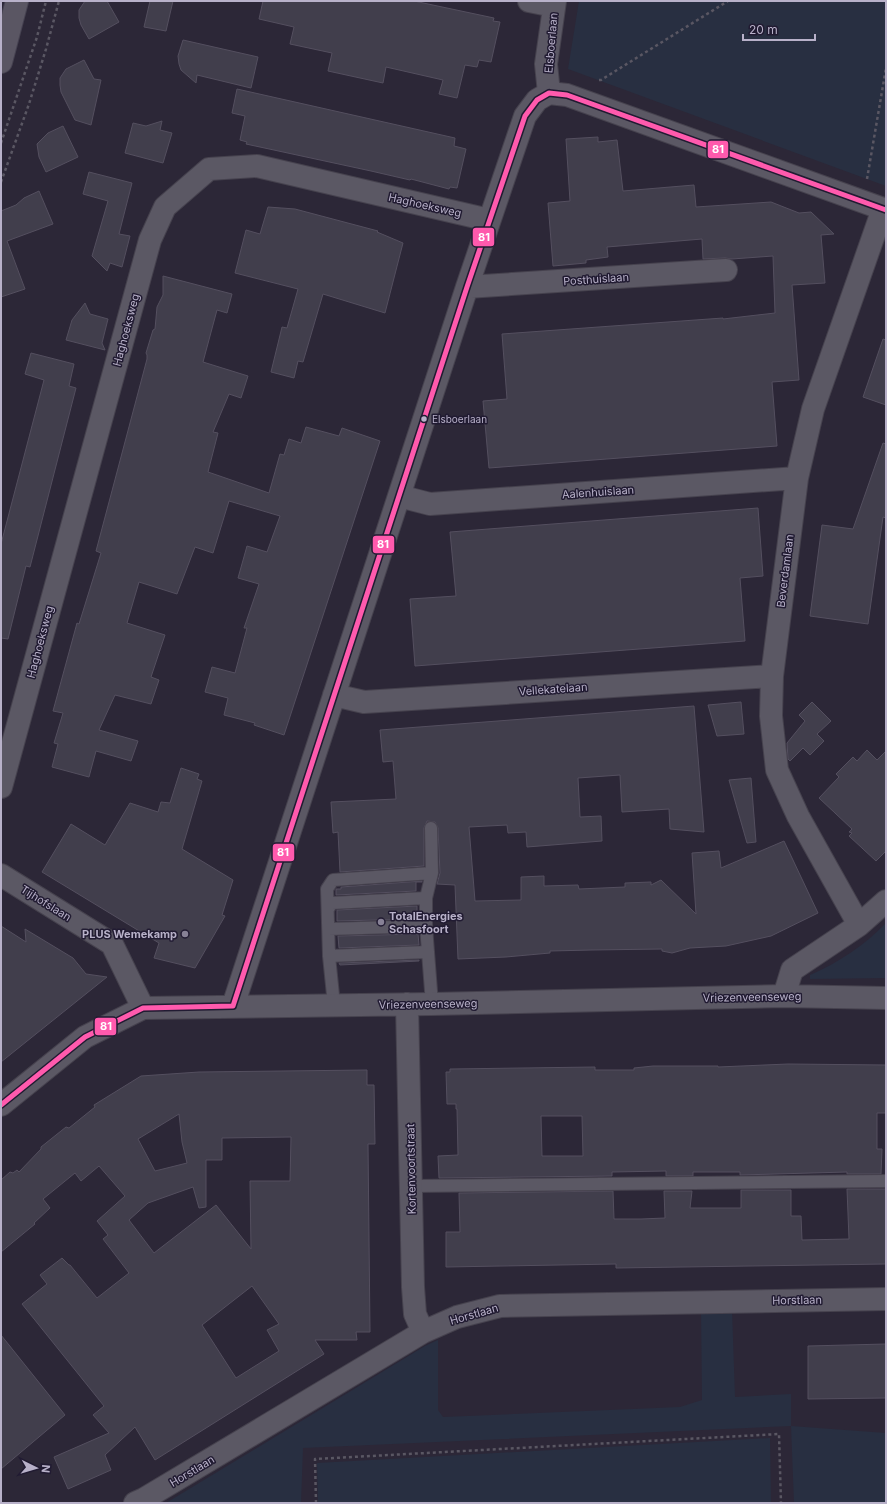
<svg xmlns="http://www.w3.org/2000/svg" width="887" height="1504" viewBox="0 0 887 1504" font-family="Inter,sans-serif">
<style>
.green{fill:#282f41}
.building{fill:#413e4c;stroke:#544f5f;fill-rule:evenodd}
.lines{fill:none;stroke-linecap:round;stroke-linejoin:round}
.lane-casing{stroke:#46424e;stroke-width:14}
.street-casing{stroke:#46424e;stroke-width:24}
.secondary-casing{stroke:#464251;stroke-width:24}
.path{stroke:#5a5763;stroke-width:2.5;stroke-dasharray:3 3;stroke-linecap:butt}
.lane{stroke:#5b5864;stroke-width:12}
.street{stroke:#5b5864;stroke-width:22}
.secondary{stroke:#5a5663;stroke-width:22}
.bus-1-casing{stroke:#211b32;stroke-width:8}
.bus-1{stroke:#ff5aad;stroke-width:5}
.bus-dot{fill:#b8b1c9;stroke:#211b32;stroke-width:1.5}
.poi-dot{fill:#878196;stroke:#211b32;stroke-width:1.5}
.labels{text-anchor:middle;stroke-width:3;stroke-linejoin:round;paint-order:stroke}
.bus-label{font-size:10px;fill:#b8b1c9;stroke:#211b32;text-anchor:start}
.street-label{font-size:11px;fill:#b8b1c9;stroke:#211b32}
.poi-label{font-size:11px;font-weight:bold;fill:#b8b1c9;stroke:#211b32;text-anchor:start}
.line-badge{stroke:#211b32;stroke-width:1.5}
.badge-label{font-size:11px;text-anchor:middle;font-weight:bold;fill:#fff}
</style>
<rect width="100%" height="100%" fill="#2c2737"/>
<!-- green -->
<path class="green" d="M579,1H886V186L568,69Z
M886,923V978L810,979V975C838,963 865,945 886,923Z
M732,1309L735,1397L791,1394V1426L886,1433V1503H794L791,1426L303,1448L301,1503H166L425,1346L438,1340V1410L443,1417L680,1407L702,1400L701,1310Z
M770,1438L771,1503H318L317,1463Z"/>
<!-- building -->
<path class="building" d="M85,1H107L119,22L89,39L81,25L79,18V10Z
M150,1H173L166,31L144,27Z
M263,1H414L494,18L493,21L500,22L491,62L479,60L477,67L465,65L457,98L439,94L443,80L386,67L383,83L328,71L332,53L290,44L294,27L259,19Z
M183,40L258,57L251,88L197,75L196,83L181,70L179,64L178,56Z
M84,60L94,79L101,80L91,125L75,120L61,92L60,85V78L66,69Z
M237,89L455,138L454,146L466,149L457,188L450,187L449,189L411,179L410,180L371,171L246,144L247,142L240,140L245,116L232,113Z
M162,121L160,130L172,133L163,163L125,153L133,123L146,126Z
M63,126L78,157L46,172L39,157L37,144L48,133Z
M598,137V142L617,140L623,191L694,185L696,207L771,202L799,213L811,212L834,234L821,235L825,283L792,285L799,380L772,382L777,446L489,468L483,401L507,399L502,334L723,318V319L775,313L773,256L732,259L725,258L703,259L702,239L607,247L608,257L586,260V263L553,266L548,203L570,201L566,139Z
M89,172L132,183L119,234L130,236L122,267L110,263L107,271L92,256L108,201L83,194Z
M39,191L53,224L7,241L25,289L1,297V211L16,205L24,198Z
M268,207L295,209L378,231L377,232L403,243L385,313L323,294L303,362L298,361L294,378L271,372L282,327L287,328L298,289L235,273L246,230L260,234Z
M163,276L232,294L227,313L217,310L203,362L248,376L241,398L229,394L213,432L218,433L208,472L269,493L280,454L284,455L289,439L301,443L306,427L339,436L342,428L380,441L284,735L254,725L255,723L224,715L228,698L205,692L212,667L235,673L247,628H244L259,584L238,578L247,546L267,552L280,516L229,501L213,553L195,547L177,594L139,582L127,623L165,635L151,677L159,680L151,704L115,695L99,730L138,741L131,761L96,751L89,777L52,767L58,744L54,743L63,713L53,711L77,623L79,624L101,553L96,551L147,359V355L146,353L153,330L155,329L157,307L163,295Z
M85,303L90,314L108,319L102,343L105,350L66,340L72,320Z
M883,339L886,340V405L863,397Z
M31,353L74,364L69,386L76,388L30,567L26,566L8,639L1,638V544L44,380L25,374Z
M883,443L886,444V518L883,517L868,624L810,616L822,525L853,529Z
M758,508L763,576L740,578L745,641L415,666L410,599L456,596L450,532Z
M741,702L744,734L717,736L708,705Z
M812,702L831,721L817,734L824,741L810,755L803,748L790,761L788,759L787,743L805,721L799,715Z
M694,706L704,832L670,829L669,809L622,812L620,775L578,778L580,817L601,816L602,841L527,847L526,832L508,833L507,825L469,827L475,901L521,900V877L544,876V886L578,885L579,889L625,887V883L651,882V885L661,880L696,914L692,853L719,851L721,868L784,841L818,913L771,936L726,946L690,948L672,953L662,951V949L592,950L550,951V953L506,957L458,959L455,885L437,884L440,873L438,828L435,822L427,821L424,828V866L340,872L338,832L333,833L331,802L396,799L393,761L383,762L380,730Z
M867,750L877,760L886,751V851L876,861L849,836L852,833L849,832L852,829L819,798L839,777L836,774L853,757L857,761Z
M181,768L199,774L197,779L202,781L182,849L233,880L222,915L225,916L195,968L154,958L159,943L42,872L71,824L105,845L130,803L158,812L161,802L170,803Z
M751,778L756,842L747,843L729,780Z
M422,881V882H416V891L336,895V889H341V887Z
M417,906V919L337,921V910Z
M1,926L26,942L25,929L73,958L86,974L107,977L1,1062Z
M418,934L419,945L339,948L338,936Z
M419,960V961L340,965L339,963Z
M788,1064L886,1065V1113H877V1149H882L881,1174H847V1172L740,1175V1172H693V1176H666V1171L612,1172V1176L439,1178L438,1156L458,1155L457,1109H456V1104H447L446,1072H450V1069L595,1067V1070H634V1068L653,1066H718V1067ZM541,1116H582L583,1156H542Z
M367,1070V1085H374L375,1144H368L370,1332H356L357,1340H315L324,1354L155,1460L135,1427L105,1455L111,1470L68,1489L54,1457L109,1433L93,1415L104,1406L22,1304L47,1284L40,1275L62,1258L69,1265H70L97,1298L129,1273L103,1239L108,1235L97,1221L125,1196L99,1166L81,1181L75,1173L43,1199L50,1208L34,1223L35,1224L1,1252V1180L10,1172L13,1173L17,1170L19,1172L41,1149V1147L66,1127L69,1128L95,1107L94,1105L141,1076L199,1072ZM179,1114L182,1142L187,1163L155,1171L138,1139ZM291,1137L290,1181H250L251,1249L216,1205L154,1253L129,1220L148,1203L193,1187L199,1208L206,1207V1160H222V1138ZM252,1286L279,1324L267,1330L279,1351L236,1378L202,1325Z
M847,1189H886V1264L616,1268V1264L446,1267V1232H460L459,1193L613,1191L614,1219H641L665,1218L664,1191H692L690,1208H741V1190H791V1216H801L802,1240L849,1239Z
M1,1335L65,1415L1,1469Z
M886,1344V1398L808,1399V1346Z"/>
<g class="lines">
<defs>
<path id="lane" d="M431,828L432,873L426,898V926L432,1004
M328,909L332,903L426,898
M329,929L426,926
M329,956L427,952
M334,1005L329,956L327,889L333,880L432,873
M411,1186L886,1181"/>
<path id="street" d="M529,1L554,6
M549,93L567,95L886,210
M549,93L546,64L555,1
M467,287L726,270
M399,496L430,504L797,478
M334,695L364,702L772,676
M1,787L150,240L165,207L209,169L257,166L489,220
M1,875L112,944L143,1008
M859,925L798,816L777,770L771,716L772,676L797,478L813,409L883,209
M784,996L792,970L859,925L886,901
M407,1004L413,1287L415,1314L423,1332
M233,1006L467,287L525,116L537,100L549,93
M1,1105L85,1037L143,1008L432,1004L784,996L886,998
M135,1503L144,1499L423,1332L457,1317L500,1306L886,1299"/>
<path id="secondary" d="M1,62L17,1"/>
</defs>
<!-- lane casing -->
<use href="#lane" class="lane-casing"/>
<!-- street casing -->
<use href="#street" class="street-casing"/>
<!-- secondary casing -->
<use href="#secondary" class="secondary-casing"/>
<!-- path -->
<path class="path" d="M599,80H601L728,1
M1,143L37,37L46,1
M867,179L886,68
M1,182L29,104L46,49L59,1
M316,1503L315,1459L779,1434L781,1503"/>
<!-- lane -->
<use href="#lane" class="lane"/>
<!-- street -->
<use href="#street" class="street"/>
<!-- secondary -->
<use href="#secondary" class="secondary"/>
<defs>
<path id="bus-1" d="M549,93L567,95L886,210
M233,1006L467,287L525,116L537,100L549,93
M1,1105L85,1037L143,1008L233,1006"/>
</defs>
<!-- bus-1 casing -->
<use href="#bus-1" class="bus-1-casing"/>
<!-- bus-1 -->
<use href="#bus-1" class="bus-1"/>
</g>
<!-- markers -->
<circle class="bus-dot" cx="424" cy="419" r="3.5"/>
<g class="poi-dot">
<circle cx="381" cy="922" r="4"/>
<circle cx="185" cy="934" r="4"/>
</g>
<g class="labels">
<!-- bus labels -->
<g class="bus-label">
<text x="432" y="423">Elsboerlaan</text>
</g>
<!-- street labels -->
<g class="street-label">
<text transform="translate(551 43) rotate(-85)" y="4">Elsboerlaan</text>
<text transform="translate(425 205) rotate(13)" y="4">Haghoeksweg</text>
<text transform="translate(596 279) rotate(-4)" y="4">Posthuislaan</text>
<text transform="translate(126 330) rotate(-75)" y="4">Haghoeksweg</text>
<text transform="translate(598 492) rotate(-4)" y="4">Aalenhuislaan</text>
<text transform="translate(785 571) rotate(-83)" y="4">Beverdamlaan</text>
<text transform="translate(40 642) rotate(-75)" y="4">Haghoeksweg</text>
<text transform="translate(553 689) rotate(-4)" y="4">Vellekatelaan</text>
<text transform="translate(46 903) rotate(32)" y="4">Tijhofslaan</text>
<text transform="translate(752 997) rotate(-1)" y="4">Vriezenveenseweg</text>
<text transform="translate(428 1004) rotate(-1)" y="4">Vriezenveenseweg</text>
<text transform="translate(411 1169) rotate(-91)" y="4">Kortenvoortstraat</text>
<text transform="translate(797 1300) rotate(-1)" y="4">Horstlaan</text>
<text transform="translate(474 1314) rotate(-16)" y="4">Horstlaan</text>
<text transform="translate(192 1471) rotate(-31)" y="4">Horstlaan</text>
</g>
<!-- poi labels -->
<g class="poi-label">
<text x="389" y="920">TotalEnergies<tspan x="389" dy="13">Schasfoort</tspan></text>
<text x="177" y="938" text-anchor="end">PLUS Wemekamp</text>
</g>
</g>
<g class="line-badge">
<rect x="707" y="140" width="22" height="19" rx="4" fill="#ff5aad"/>
<rect x="472" y="227" width="23" height="20" rx="4" fill="#ff5aad"/>
<rect x="372" y="535" width="23" height="19" rx="4" fill="#ff5aad"/>
<rect x="272" y="843" width="23" height="19" rx="4" fill="#ff5aad"/>
<rect x="94" y="1017" width="23" height="19" rx="4" fill="#ff5aad"/>
</g>
<g class="badge-label">
<text x="718" y="153">81</text>
<text x="484" y="241">81</text>
<text x="383" y="548">81</text>
<text x="283" y="856">81</text>
<text x="106" y="1030">81</text>
</g>
<!-- border -->
<rect width="887" height="1504" fill="none" stroke="#b8b1c9" stroke-width="4"/>
<!-- north arrow -->
<g transform="translate(36 1468) rotate(95)" stroke="#211b32" stroke-width="3" paint-order="stroke">
<path d="M0-3L7 15L0 10L-7 15Z" fill="#b8b1c9"/>
<text y="-6" font-size="11" font-weight="bold" text-anchor="middle" fill="#b8b1c9">N</text>
</g>
<!-- scale -->
<path d="M743 34v6h72v-6" fill="none" stroke="#b8b1c9" stroke-width="2"/>
<text x="749" y="34" font-size="12" fill="#b8b1c9" stroke="#211b32" stroke-width="3" paint-order="stroke">20 m</text>
</svg>
